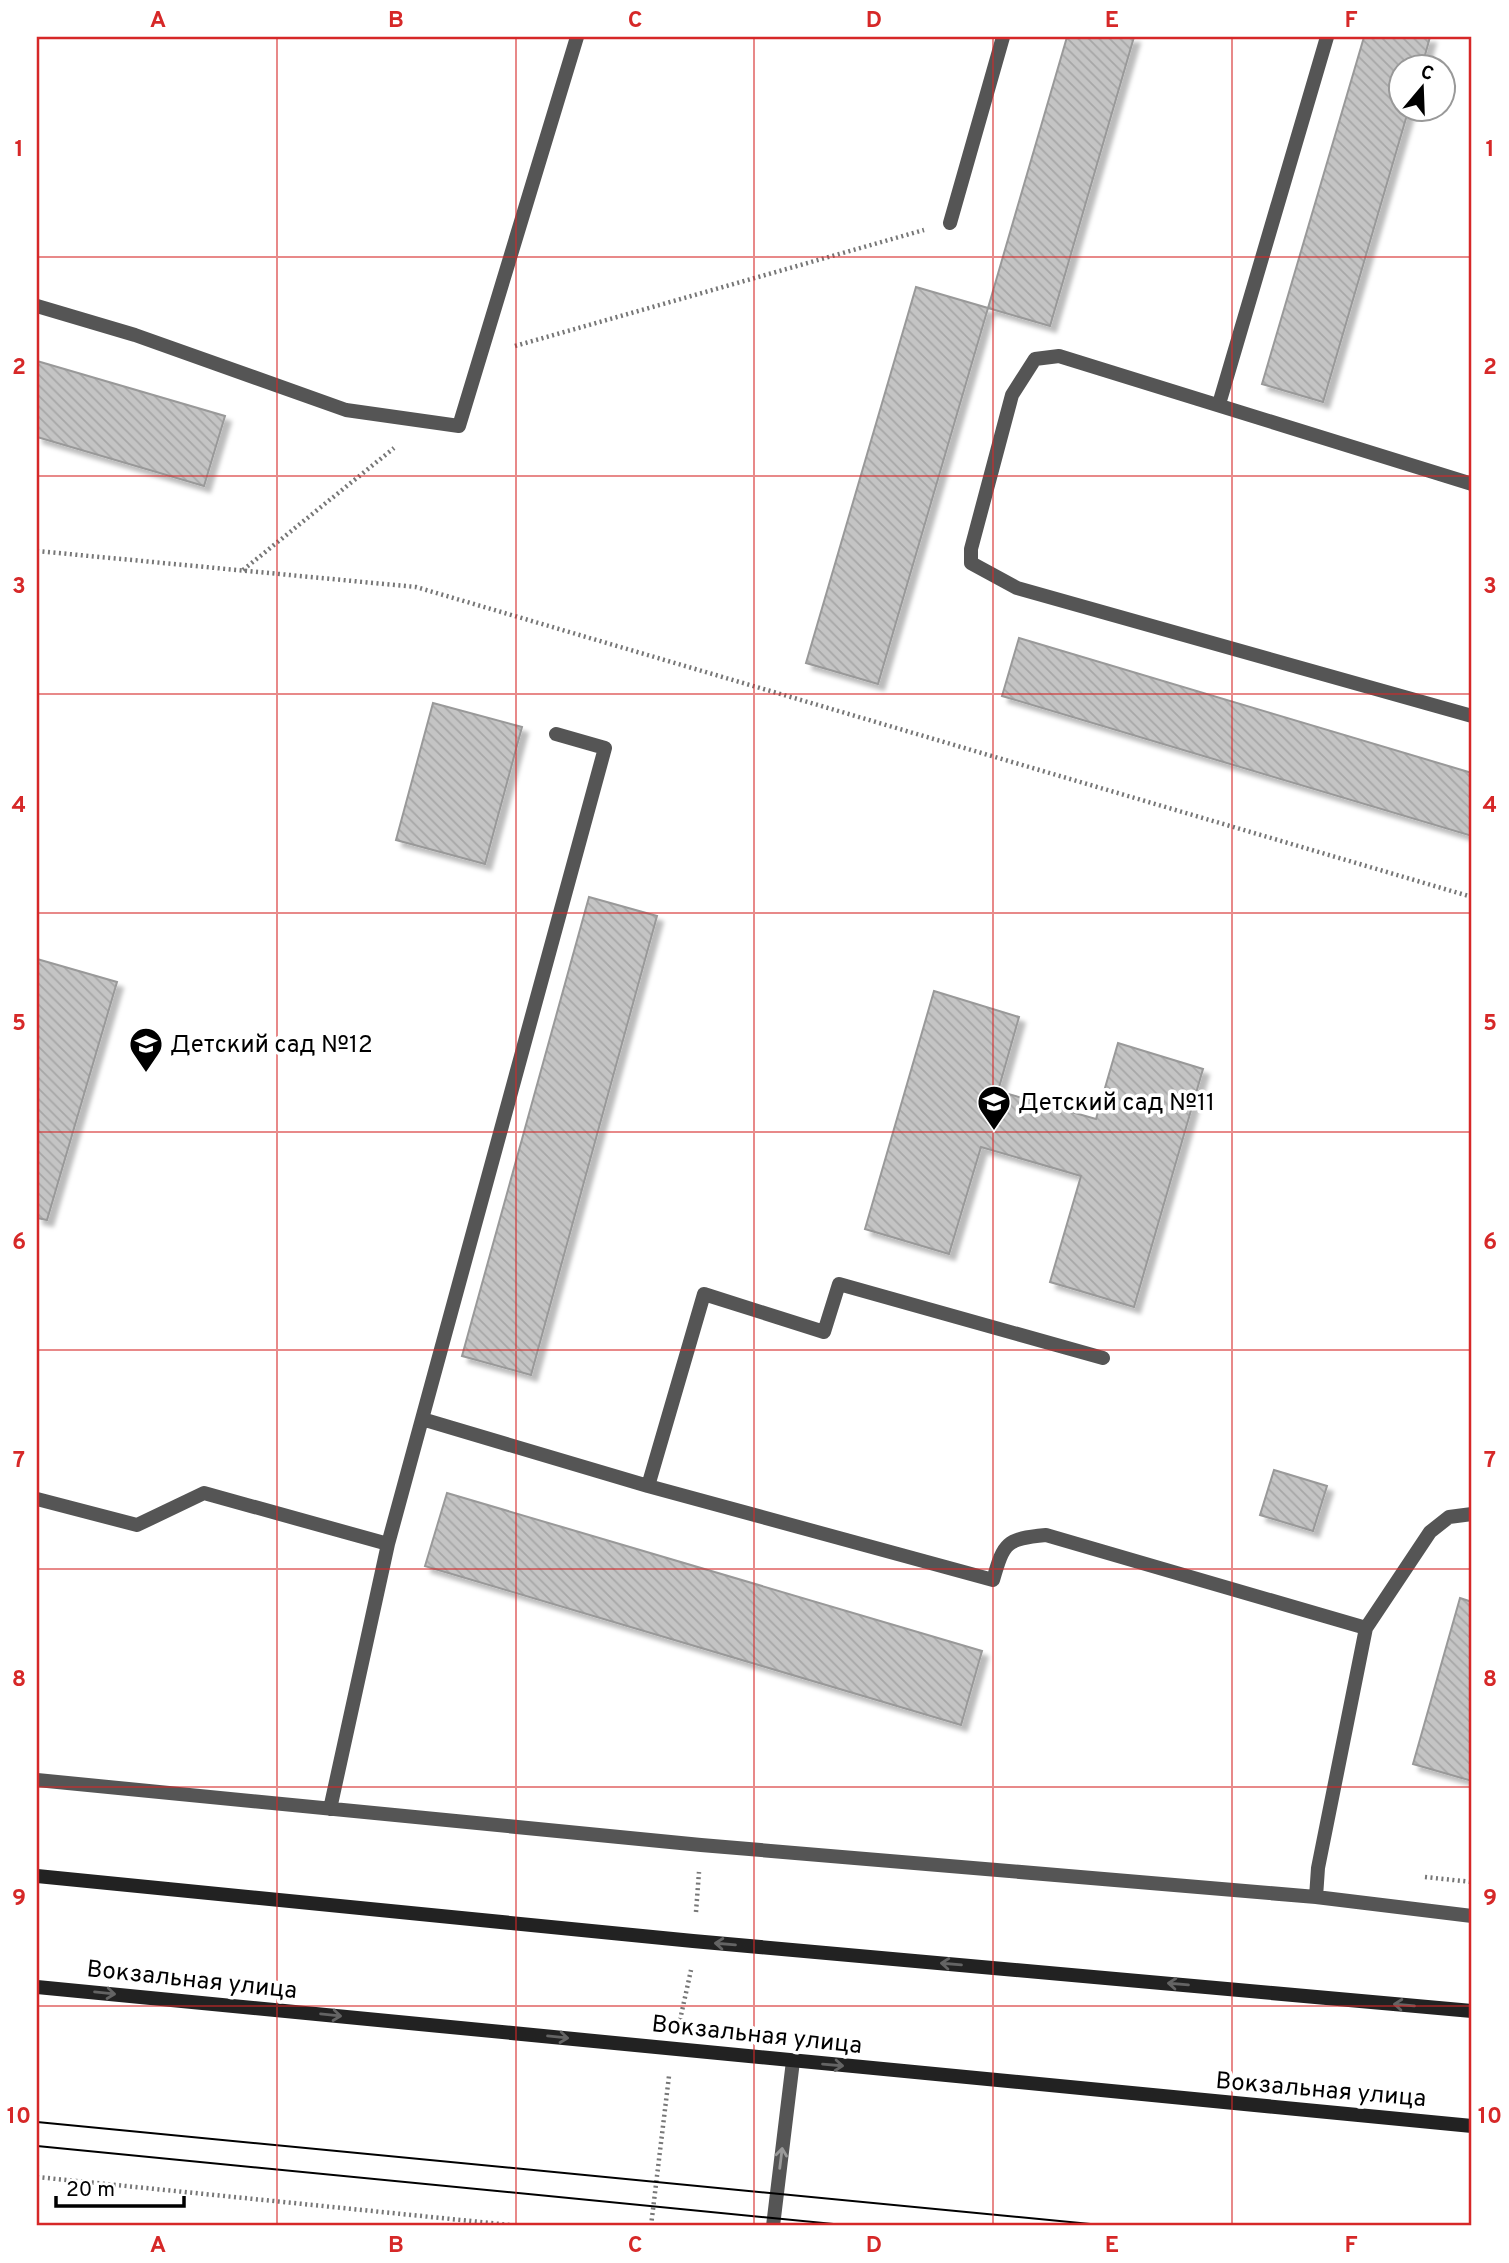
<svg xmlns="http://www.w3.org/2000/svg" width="1509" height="2263" viewBox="0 0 1509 2263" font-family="Overpass,sans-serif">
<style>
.building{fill:url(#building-back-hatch);stroke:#999;stroke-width:2;filter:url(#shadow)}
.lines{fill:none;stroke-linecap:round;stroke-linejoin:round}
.path{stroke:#777;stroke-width:4.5;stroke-dasharray:2 3.5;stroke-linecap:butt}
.service{stroke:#555;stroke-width:14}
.secondary{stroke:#222;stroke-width:14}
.tram{stroke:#000;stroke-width:2}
.oneway{stroke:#646464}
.oneway2{stroke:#999}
.grid{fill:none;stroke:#d62828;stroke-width:2;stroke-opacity:0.55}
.labels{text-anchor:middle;stroke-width:7;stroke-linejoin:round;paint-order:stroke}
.poi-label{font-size:24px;fill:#000;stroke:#fff;text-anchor:start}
.street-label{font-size:24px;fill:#000;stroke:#fff}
.neatline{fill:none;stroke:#d62828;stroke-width:2.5}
.grid-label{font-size:23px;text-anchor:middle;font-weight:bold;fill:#d62828}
</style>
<defs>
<pattern id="building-back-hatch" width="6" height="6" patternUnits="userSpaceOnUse" patternTransform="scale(1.75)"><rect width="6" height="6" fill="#c4c4c4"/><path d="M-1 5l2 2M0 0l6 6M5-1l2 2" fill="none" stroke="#a7a7a7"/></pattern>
<filter id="shadow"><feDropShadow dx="6" dy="6" stdDeviation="2" flood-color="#0004"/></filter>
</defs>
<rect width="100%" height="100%" fill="#fff"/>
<!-- building -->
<path class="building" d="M1067,37H1134L1050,326L988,308Z
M1364,37H1430L1422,66H1400V108H1409L1323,402L1262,384Z
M916,287L988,308L878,684L806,663Z
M37,361L225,416L204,486L37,437Z
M1019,638L1472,773V836L1002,696Z
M433,703L522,727L485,864L396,840Z
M589,897L657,916L531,1375L462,1356Z
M37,959L117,982L47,1220L37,1218Z
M934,991L1019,1017L998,1091L1096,1119L1118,1043L1203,1069L1134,1307L1050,1282L1081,1176L981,1147L949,1254L865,1229Z
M1274,1470L1327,1486L1313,1531L1260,1515Z
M447,1493L982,1651L961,1725L425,1566Z
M1460,1598L1472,1602V1781L1413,1764Z"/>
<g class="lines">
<!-- path -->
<path class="path" d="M515,346L924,230
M37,551L416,587L1472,897
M243,570L394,448
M1425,1877L1472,1882
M696,1912L699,1872
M680,2020L691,1970
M37,2177L520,2226
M651,2226L669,2076"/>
<!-- service -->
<path class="service" d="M950,223L1003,37
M37,306L135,335L346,410L459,426L577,37
M1219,404L1327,37
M1472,484L1059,356L1035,359L1012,395L971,549V563L1017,588L1472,716
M422,1419L605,748L556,734
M648,1486L704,1294L824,1332L839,1284L1103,1358
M37,1499L137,1525L204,1493L388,1544
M37,1780L701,1845L1316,1897L1472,1916
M330,1809L388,1544L422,1419L648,1486L993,1580C1004,1542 1006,1539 1046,1535L1366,1628
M1316,1897L1318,1868L1366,1628L1430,1532L1449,1517L1472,1514
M773,2226L793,2061"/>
<!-- secondary -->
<path class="secondary" d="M37,1876L693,1941L1472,2011
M37,1987L1472,2126"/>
<!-- tram -->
<path class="tram" d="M37,2122L1111,2226
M37,2146L854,2226"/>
</g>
<!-- one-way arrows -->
<defs><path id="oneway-shaft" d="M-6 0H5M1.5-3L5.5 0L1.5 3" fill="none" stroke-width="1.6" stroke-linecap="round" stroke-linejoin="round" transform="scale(1.75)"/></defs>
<g class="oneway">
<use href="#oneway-shaft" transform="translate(725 1944) rotate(-175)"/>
<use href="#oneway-shaft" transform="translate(951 1964) rotate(-175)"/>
<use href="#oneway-shaft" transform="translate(1178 1984) rotate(-175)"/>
<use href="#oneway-shaft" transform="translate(105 1993) rotate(6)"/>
<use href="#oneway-shaft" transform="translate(1404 2005) rotate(-175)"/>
<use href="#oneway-shaft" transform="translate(331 2015) rotate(6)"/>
<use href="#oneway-shaft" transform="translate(558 2037) rotate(6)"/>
<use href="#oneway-shaft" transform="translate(833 2065) rotate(5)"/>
</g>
<use class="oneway2" href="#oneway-shaft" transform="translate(781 2158) rotate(-83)"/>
<!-- grid -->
<path class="grid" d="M277,37V2226M516,37V2226M754,37V2226M993,37V2226M1232,37V2226M37,257H1472M37,476H1472M37,694H1472M37,913H1472M37,1132H1472M37,1350H1472M37,1569H1472M37,1787H1472M37,2006H1472"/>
<!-- icons -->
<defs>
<symbol id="school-pin" viewBox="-11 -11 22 30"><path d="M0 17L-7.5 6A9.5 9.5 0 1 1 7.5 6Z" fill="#000" stroke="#fff"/><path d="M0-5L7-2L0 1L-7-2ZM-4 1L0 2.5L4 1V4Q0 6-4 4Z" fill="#fff"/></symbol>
</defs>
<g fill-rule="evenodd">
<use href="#school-pin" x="127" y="1025" width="38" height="52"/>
<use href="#school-pin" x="975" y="1083" width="38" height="52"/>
</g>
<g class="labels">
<!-- poi labels -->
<g class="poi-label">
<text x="170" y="1052">Детский сад №12</text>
<text x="1018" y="1110">Детский сад №11</text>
</g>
<!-- street labels -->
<g class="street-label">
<text transform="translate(192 1979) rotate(6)" y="8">Вокзальная улица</text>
<text transform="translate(757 2034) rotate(6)" y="8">Вокзальная улица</text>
<text transform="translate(1321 2089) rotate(5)" y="8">Вокзальная улица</text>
</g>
</g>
<!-- border -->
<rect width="1509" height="2263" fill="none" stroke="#ffffff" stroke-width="77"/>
<!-- north arrow -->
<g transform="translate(1422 88) rotate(19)"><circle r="33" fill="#ffffff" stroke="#999999" stroke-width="2"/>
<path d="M0-5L12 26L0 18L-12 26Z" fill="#000000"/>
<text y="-10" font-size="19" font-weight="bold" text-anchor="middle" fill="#000000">С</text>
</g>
<!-- scale -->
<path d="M56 2196v10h128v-10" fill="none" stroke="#000000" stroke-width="3.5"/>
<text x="66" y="2196" font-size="21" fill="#000000" stroke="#ffffff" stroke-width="5" paint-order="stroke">20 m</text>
<rect x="38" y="38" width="1432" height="2186" class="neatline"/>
<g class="grid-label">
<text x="158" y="27">A</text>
<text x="396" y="27">B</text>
<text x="635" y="27">C</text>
<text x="874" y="27">D</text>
<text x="1112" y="27">E</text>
<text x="1351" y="27">F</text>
<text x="19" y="156">1</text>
<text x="1490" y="156">1</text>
<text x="19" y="374">2</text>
<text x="1490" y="374">2</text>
<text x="19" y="593">3</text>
<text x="1490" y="593">3</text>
<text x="19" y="812">4</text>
<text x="1490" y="812">4</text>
<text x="19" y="1030">5</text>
<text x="1490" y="1030">5</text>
<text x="19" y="1249">6</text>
<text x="1490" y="1249">6</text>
<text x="19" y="1467">7</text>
<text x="1490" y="1467">7</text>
<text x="19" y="1686">8</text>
<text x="1490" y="1686">8</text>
<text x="19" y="1905">9</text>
<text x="1490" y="1905">9</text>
<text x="19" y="2123">10</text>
<text x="1490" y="2123">10</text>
<text x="158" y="2252">A</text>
<text x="396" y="2252">B</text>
<text x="635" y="2252">C</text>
<text x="874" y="2252">D</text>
<text x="1112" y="2252">E</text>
<text x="1351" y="2252">F</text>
</g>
</svg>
